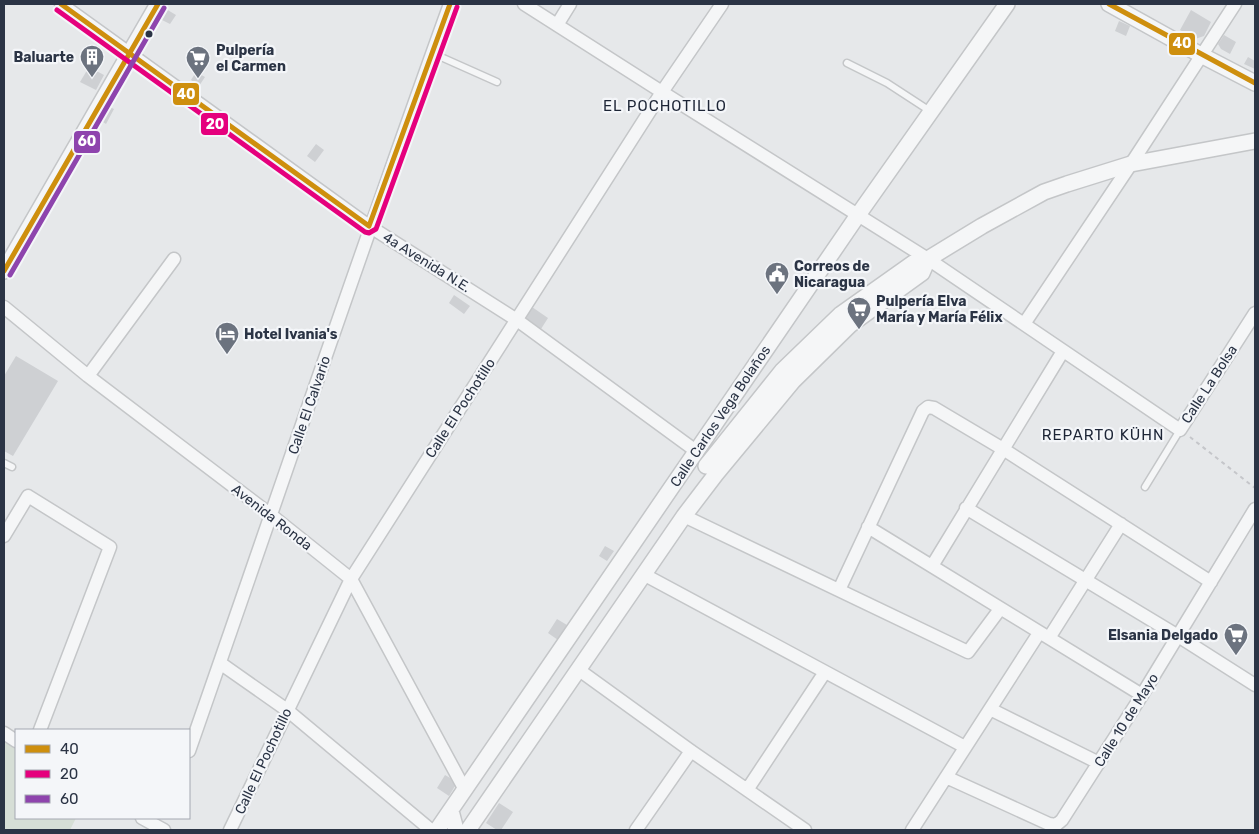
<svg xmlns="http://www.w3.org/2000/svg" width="1259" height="834" viewBox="0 0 1259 834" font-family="Rubik,sans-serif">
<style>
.green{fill:#d6ded6}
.building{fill:#ced0d3}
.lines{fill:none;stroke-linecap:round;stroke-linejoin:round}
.service-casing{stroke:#c4c6c8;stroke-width:9}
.minor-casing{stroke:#c4c6c8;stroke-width:15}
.tertiary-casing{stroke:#c4c6c8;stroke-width:18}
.path{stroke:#c5c6ca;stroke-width:2;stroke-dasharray:4 4;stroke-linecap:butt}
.service{stroke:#f5f6f7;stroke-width:6}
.minor{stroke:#f5f6f7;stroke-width:12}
.tertiary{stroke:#f5f6f7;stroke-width:15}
.bus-1-casing{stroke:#f4f6f9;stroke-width:9}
.bus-2-casing{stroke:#f4f6f9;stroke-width:9}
.bus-3-casing{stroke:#f4f6f9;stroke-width:9}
.bus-1{stroke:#ce8f0e;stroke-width:5}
.bus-2{stroke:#e5007d;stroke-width:5}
.bus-3{stroke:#8e44ad;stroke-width:5}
.bus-dot{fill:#2b3445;stroke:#f4f6f9;stroke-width:2}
.labels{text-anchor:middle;stroke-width:4.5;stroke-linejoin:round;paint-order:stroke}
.poi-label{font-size:14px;font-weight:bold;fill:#2b3445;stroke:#f4f6f9;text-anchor:start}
.street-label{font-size:14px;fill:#2b3445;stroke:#f4f6f9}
.neighbourhood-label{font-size:15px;letter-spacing:1px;fill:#1d2536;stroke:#f4f6f9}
.line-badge{stroke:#f4f6f9;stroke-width:2}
.badge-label{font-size:14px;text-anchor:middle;font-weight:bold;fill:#fff}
</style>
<rect width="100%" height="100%" fill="#e6e8ea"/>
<!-- green -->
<path class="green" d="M4,733L16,741V818H76L70,830H4Z"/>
<!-- building -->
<path class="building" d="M166,9L176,15L170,24L160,19Z
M1191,10L1211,22L1204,36L1195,39L1180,30Z
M1119,21L1130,26L1126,36L1115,31Z
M1224,35L1236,42L1230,54L1221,49L1218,44Z
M1248,57L1255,61V69L1244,64Z
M89,67L104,75L96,90L80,82Z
M196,72L205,77L199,86L191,80Z
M108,106L114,109L106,124L100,120Z
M316,144L324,150L315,162L307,156Z
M454,295L470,306L464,314L449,303Z
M532,307L548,318L541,329L524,317Z
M16,356L58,381L13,456L4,451V376Z
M605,546L614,551L607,561L599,556Z
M557,619L567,625L558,640L548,633Z
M445,775L452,779L455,786L449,796L437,788Z
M499,803L513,812L501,830H497L486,823Z"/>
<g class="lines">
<defs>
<path id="service" d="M432,53L497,82
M847,63L887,83L930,111
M4,463L12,467
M1145,487L1180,430"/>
<path id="minor" d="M61,4L369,226L517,320L696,451
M524,4L662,92L928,259L1180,430L1255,313
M557,25L570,4
M4,307L88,376L271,515L351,579L465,790
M1024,324L1131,164L1235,4
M88,376L174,259
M966,508L1178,636L1255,685
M684,516L968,652L1000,609
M868,527L1142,695
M4,536L28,496L110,547L40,730
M932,566L1063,351
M643,574L965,747
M839,590L923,411L928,407L934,408L1003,449L1211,582
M1049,638L1121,524
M220,663L287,710L431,830
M579,670L691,751L805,830
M990,709L1099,763
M4,733L16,741
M189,751C276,502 360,252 450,4
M946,777L1049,824L1056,825L1062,820L1142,695L1255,509
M747,790L825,672
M142,818L164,830
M230,830L351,579L662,92L722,4
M636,830L691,751
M912,830L1039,633"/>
<path id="tertiary" d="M1109,4L1201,55L1255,83
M4,271L158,4
M706,466L782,371L841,314L913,263L928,259L982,226L1044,192L1067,184L1131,164L1255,141
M451,811L456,830
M437,830L858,215L1007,4
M468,830L684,516L716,474L793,381L850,325L922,273L928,259"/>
</defs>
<!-- service casing -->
<use href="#service" class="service-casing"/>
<!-- minor casing -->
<use href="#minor" class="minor-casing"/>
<!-- tertiary casing -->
<use href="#tertiary" class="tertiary-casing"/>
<!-- path -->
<path class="path" d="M1190,437L1255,488"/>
<!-- service -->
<use href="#service" class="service"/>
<!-- minor -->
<use href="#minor" class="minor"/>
<!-- tertiary -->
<use href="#tertiary" class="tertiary"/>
<defs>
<path id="bus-1" d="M61,4L369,226L450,4
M1109,4L1255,83
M4,271L158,4"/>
<path id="bus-2" d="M57,10L365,232L369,233L376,229L457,7"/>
<path id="bus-3" d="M10,275L164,8"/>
</defs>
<!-- bus-1 casing -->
<use href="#bus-1" class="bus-1-casing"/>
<!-- bus-2 casing -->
<use href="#bus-2" class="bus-2-casing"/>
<!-- bus-3 casing -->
<use href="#bus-3" class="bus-3-casing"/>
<!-- bus-1 -->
<use href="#bus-1" class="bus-1"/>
<!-- bus-2 -->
<use href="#bus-2" class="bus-2"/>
<!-- bus-3 -->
<use href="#bus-3" class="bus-3"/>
</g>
<!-- icons -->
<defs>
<symbol id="building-pin" viewBox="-11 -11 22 30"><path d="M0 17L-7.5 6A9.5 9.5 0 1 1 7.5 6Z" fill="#6c737f" stroke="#f4f6f9"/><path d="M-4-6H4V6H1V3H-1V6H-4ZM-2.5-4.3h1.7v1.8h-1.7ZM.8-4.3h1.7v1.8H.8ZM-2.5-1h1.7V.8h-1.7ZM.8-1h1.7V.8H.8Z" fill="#fff"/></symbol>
<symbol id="supermarket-pin" viewBox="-11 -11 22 30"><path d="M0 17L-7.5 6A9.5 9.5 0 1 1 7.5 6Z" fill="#6c737f" stroke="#f4f6f9"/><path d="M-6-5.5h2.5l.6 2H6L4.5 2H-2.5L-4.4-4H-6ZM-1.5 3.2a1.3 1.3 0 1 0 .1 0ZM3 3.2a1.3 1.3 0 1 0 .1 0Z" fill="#fff"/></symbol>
<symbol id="civic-pin" viewBox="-11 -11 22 30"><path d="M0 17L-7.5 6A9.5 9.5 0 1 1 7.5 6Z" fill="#6c737f" stroke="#f4f6f9"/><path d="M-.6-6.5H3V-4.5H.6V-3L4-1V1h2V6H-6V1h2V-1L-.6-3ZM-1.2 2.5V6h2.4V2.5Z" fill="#fff"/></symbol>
<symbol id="hotel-pin" viewBox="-11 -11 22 30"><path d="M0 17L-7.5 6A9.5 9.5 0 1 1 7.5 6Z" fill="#6c737f" stroke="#f4f6f9"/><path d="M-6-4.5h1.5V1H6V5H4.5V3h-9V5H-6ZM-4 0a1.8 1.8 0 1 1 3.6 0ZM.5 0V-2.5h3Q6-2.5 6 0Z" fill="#fff"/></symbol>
</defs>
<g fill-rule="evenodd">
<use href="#building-pin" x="78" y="43" width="28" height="38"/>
<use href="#supermarket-pin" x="184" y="44" width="28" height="38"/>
<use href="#civic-pin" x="763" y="260" width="28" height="38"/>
<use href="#supermarket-pin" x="845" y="295" width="28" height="38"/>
<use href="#hotel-pin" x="213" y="320" width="28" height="38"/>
<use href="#supermarket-pin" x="1222" y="621" width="28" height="38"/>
</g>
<!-- markers -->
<circle class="bus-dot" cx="149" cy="34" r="4.5"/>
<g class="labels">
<!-- poi labels -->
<g class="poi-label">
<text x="216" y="55">Pulpería<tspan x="216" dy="16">el Carmen</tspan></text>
<text x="74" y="62" text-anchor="end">Baluarte</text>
<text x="794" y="271">Correos de<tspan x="794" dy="16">Nicaragua</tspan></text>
<text x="876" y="306">Pulpería Elva<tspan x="876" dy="16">María y María Félix</tspan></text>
<text x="244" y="339">Hotel Ivania's</text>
<text x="1218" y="640" text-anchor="end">Elsania Delgado</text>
</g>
<!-- street labels -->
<g class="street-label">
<text transform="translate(427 262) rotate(32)" y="5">4a Avenida N.E.</text>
<text transform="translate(1209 384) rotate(-57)" y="5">Calle La Bolsa</text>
<text transform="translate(309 405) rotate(-71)" y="5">Calle El Calvario</text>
<text transform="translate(460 408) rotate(-57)" y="5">Calle El Pochotillo</text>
<text transform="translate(720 416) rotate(-56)" y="5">Calle Carlos Vega Bolaños</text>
<text transform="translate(272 517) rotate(38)" y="5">Avenida Ronda</text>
<text transform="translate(1126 720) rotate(-58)" y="5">Calle 10 de Mayo</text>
<text transform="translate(263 761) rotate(-65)" y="5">Calle El Pochotillo</text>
</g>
<!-- neighbourhood labels -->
<g class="neighbourhood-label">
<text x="665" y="111">EL POCHOTILLO</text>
<text x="1103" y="440">REPARTO KÜHN</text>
</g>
</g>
<g class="line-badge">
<rect x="1168" y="32" width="28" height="24" rx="5" fill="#ce8f0e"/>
<rect x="172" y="82" width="28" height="24" rx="5" fill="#ce8f0e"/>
<rect x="200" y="112" width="29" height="24" rx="5" fill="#e5007d"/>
<rect x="73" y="130" width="28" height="24" rx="5" fill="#8e44ad"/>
</g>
<g class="badge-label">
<text x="1182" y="48">40</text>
<text x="186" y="99">40</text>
<text x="215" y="129">20</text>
<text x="87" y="146">60</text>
</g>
<!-- border -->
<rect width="1259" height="834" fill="none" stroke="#2b3445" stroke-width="10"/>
<!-- legend -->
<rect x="15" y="729" width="175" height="90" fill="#f4f6f9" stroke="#a4a8b1"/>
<rect x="25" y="745" width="25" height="8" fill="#ce8f0e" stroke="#a4a8b1"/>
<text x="60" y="754" font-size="15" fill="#2b3445">40</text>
<rect x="25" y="770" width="25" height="8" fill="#e5007d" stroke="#a4a8b1"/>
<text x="60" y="779" font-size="15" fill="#2b3445">20</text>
<rect x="25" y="795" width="25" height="8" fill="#8e44ad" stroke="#a4a8b1"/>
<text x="60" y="804" font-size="15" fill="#2b3445">60</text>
</svg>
